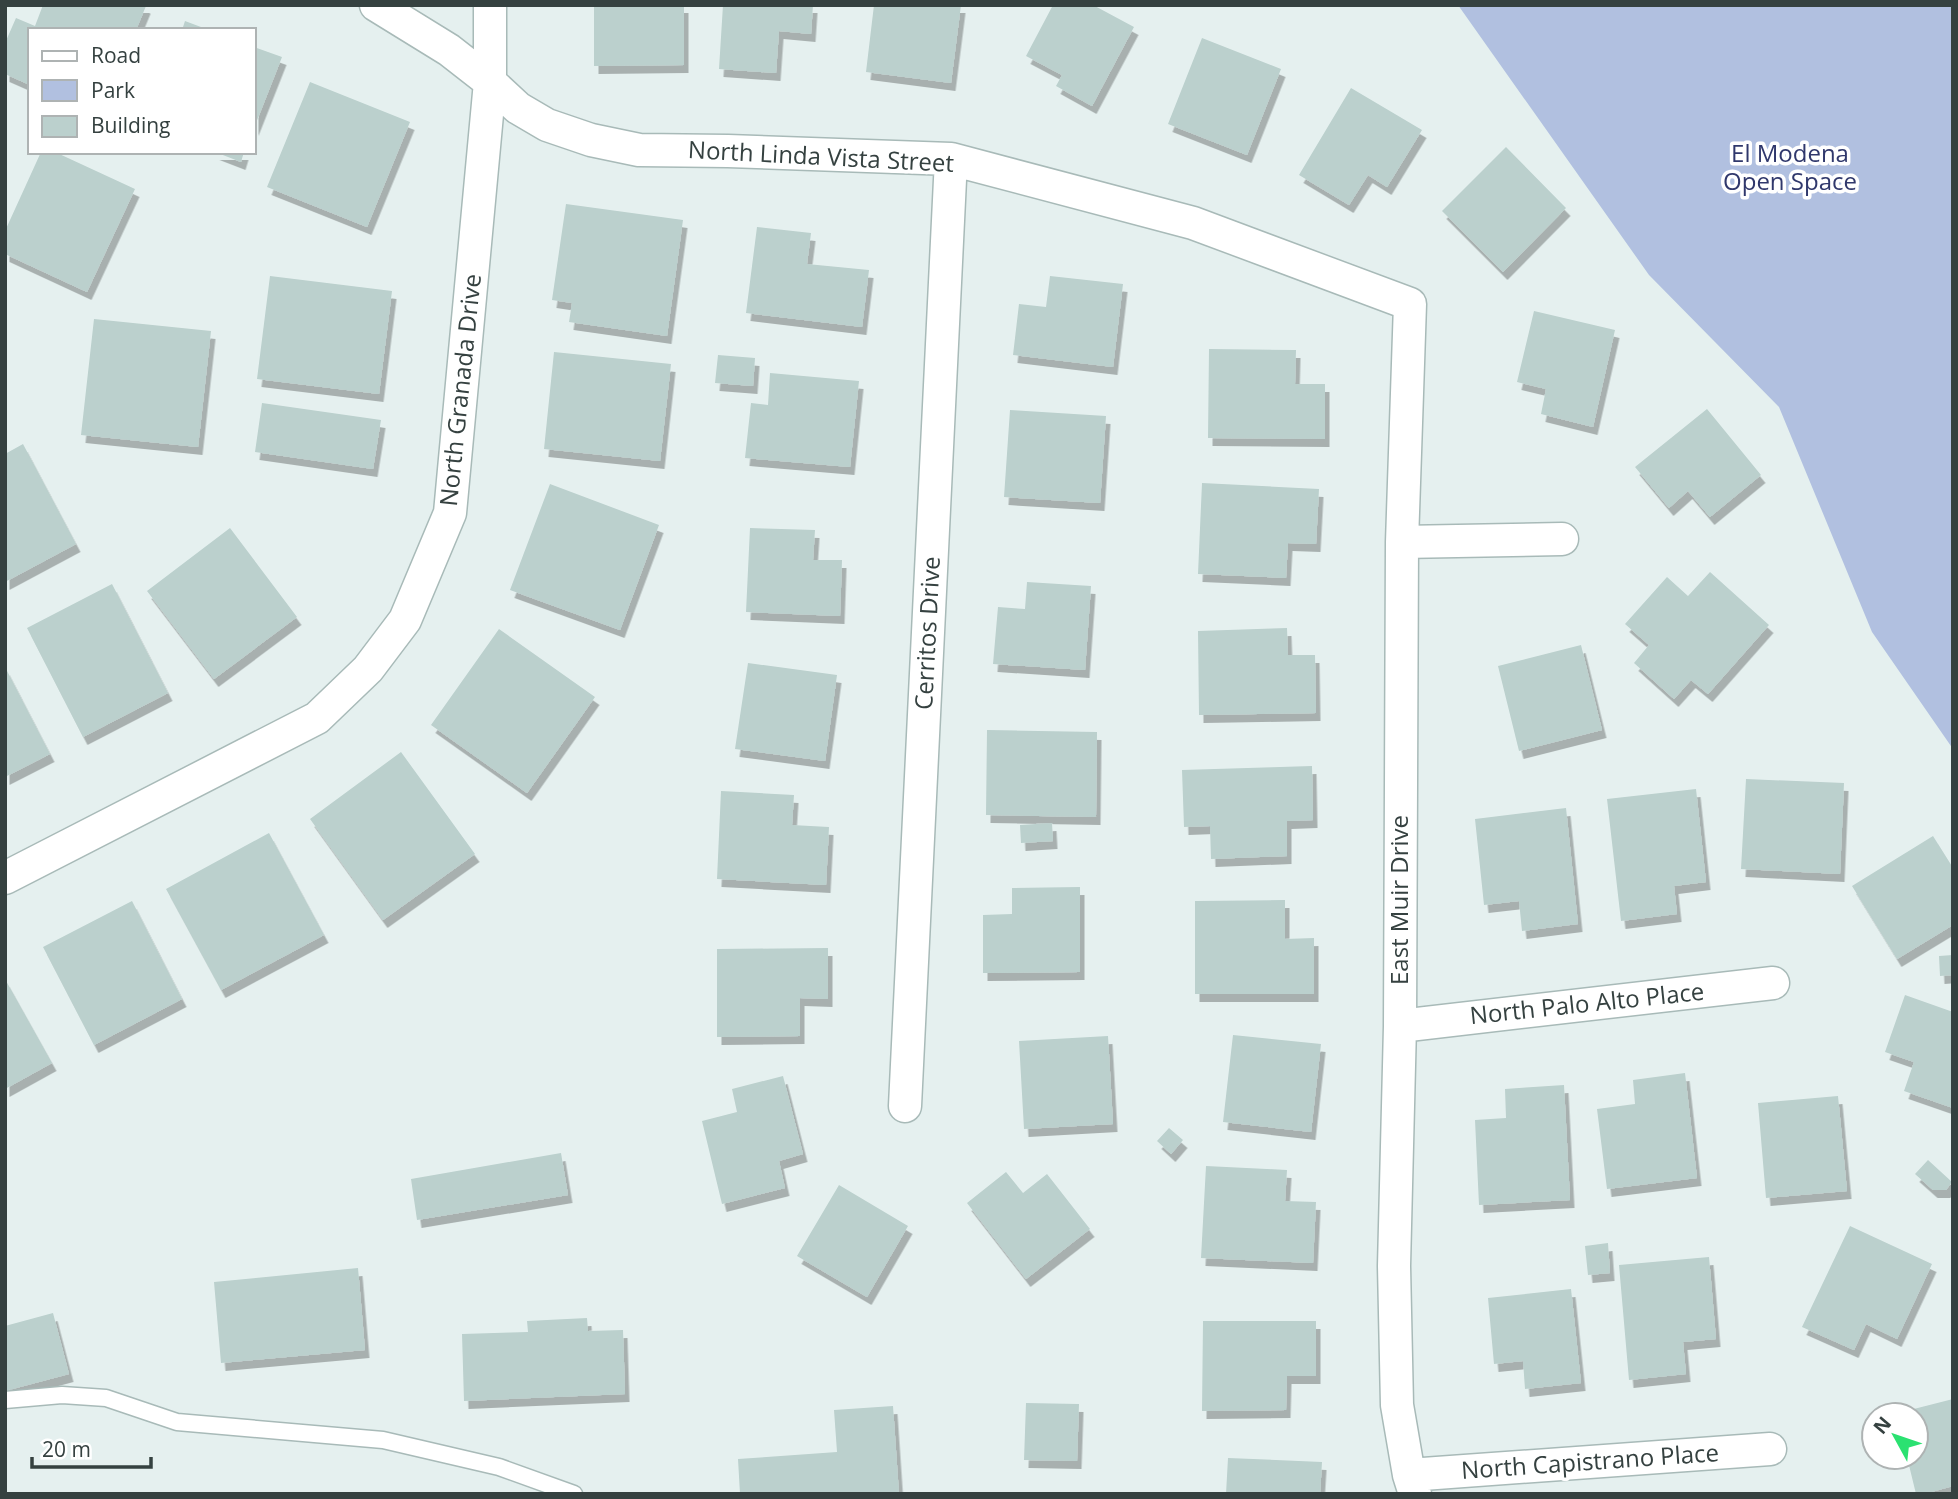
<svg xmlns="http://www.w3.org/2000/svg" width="1958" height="1499" viewBox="0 0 1958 1499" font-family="'Open Sans',sans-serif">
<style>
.green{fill:#b1c0e0}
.building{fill:#bbd0cd;filter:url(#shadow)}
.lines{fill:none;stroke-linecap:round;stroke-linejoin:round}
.lane-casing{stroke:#a8bab8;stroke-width:19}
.street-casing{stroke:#a8bab8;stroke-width:35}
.lane{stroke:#fff;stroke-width:16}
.street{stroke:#fff;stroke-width:32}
.labels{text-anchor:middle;stroke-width:7;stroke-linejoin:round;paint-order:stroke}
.park-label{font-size:24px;fill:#30386c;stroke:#fff}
.street-label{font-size:24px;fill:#354140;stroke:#fff}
</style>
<defs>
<filter id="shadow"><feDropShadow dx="4.5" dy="8" stdDeviation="0" flood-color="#0004"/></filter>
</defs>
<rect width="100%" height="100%" fill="#e5f0ef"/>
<!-- green -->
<path class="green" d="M1458,5H1953V749L1872,632L1779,407L1649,275Z"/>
<!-- building -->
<path class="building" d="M43,5H145L146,6L136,30H30V85L5,74V43L16,18L35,26Z
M594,5H684V65L594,66Z
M723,5H813L811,34L779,31L776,73L719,69Z
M874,5H961L951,83L866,72Z
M1053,5H1093L1134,27L1092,106L1056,86L1062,75L1026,56Z
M185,21L209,30H182Z
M1202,38L1281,69L1247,155L1168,124Z
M254,47L282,57L254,128Z
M310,82L410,122L367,227L267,187Z
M1351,88L1422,130L1387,187L1368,175L1349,205L1299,175Z
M1506,147L1566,208L1503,272L1442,211Z
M41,152H55L135,189L87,292L5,254V231Z
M215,152H244L241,162Z
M566,204L683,220L667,336L569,322L572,303L552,300Z
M757,227L811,233L807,264L869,270L862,327L746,313Z
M270,276L392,291L379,394L257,379Z
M1050,276L1123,284L1113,367L1013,355L1019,304L1046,307Z
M1534,311L1615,330L1593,427L1541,414L1546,389L1517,382Z
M94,319L211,331L198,447L81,435Z
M1209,349L1296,350L1295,384H1325V439L1208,438Z
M554,352L671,364L660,461L544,449Z
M718,355L755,358L753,386L715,383Z
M770,373L859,381L850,467L745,458L751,403L768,405Z
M262,403L381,420L373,469L255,452Z
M1707,409L1761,475L1710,517L1688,491L1669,508L1635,467Z
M1010,410L1106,416L1100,503L1004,497Z
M23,444L76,544L5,582V454Z
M1202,483L1319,489L1316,544L1288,543L1286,578L1198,574Z
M550,484L659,525L620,630L510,590Z
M230,528L297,617L214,679L147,591Z
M750,528L815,530L813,560H842L840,616L746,612Z
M1710,572L1769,625L1708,694L1691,680L1674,699L1634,663L1649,645L1625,624L1667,577L1688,596Z
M1027,582L1091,586L1085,670L993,664L998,607L1025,609Z
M112,584L168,693L83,737L27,628Z
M1287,628L1288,655H1315L1316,713L1199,715L1198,631Z
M499,629L595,697L527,793L431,725Z
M1581,645L1602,730L1519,751L1498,666Z
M748,663L837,675L825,761L735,749Z
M5,667L50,754L5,777Z
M987,730L1097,732L1096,817L986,815Z
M401,752L475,854L383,920L310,819Z
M1312,766L1313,820L1287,821V856L1211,859L1210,826L1184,827L1182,770Z
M1746,779L1844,783L1840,874L1741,869Z
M1696,789L1706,882L1674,886L1677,914L1621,921L1607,799Z
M721,791L794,795L792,825L829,827L826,885L717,879Z
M1566,808L1578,924L1522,931L1519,901L1484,905L1475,819Z
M1052,823L1053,841L1021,843L1020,825Z
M269,833L324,935L221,990L166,889Z
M1933,836L1953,868V925L1897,959L1852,886Z
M1080,887V972L983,973V915L1012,914V888Z
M1285,900V939L1314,938V994H1195V901Z
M132,901L182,999L94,1045L43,947Z
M828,948V999L800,998V1036L717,1037V949Z
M1953,955V975L1940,976L1939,956Z
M5,979L52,1063L5,1089Z
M1905,995L1953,1012V1108L1904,1091L1914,1062L1885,1052Z
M1233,1035L1321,1044L1311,1132L1223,1122Z
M1108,1036L1113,1124L1024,1129L1019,1041Z
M1685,1073L1697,1178L1607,1189L1597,1109L1635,1104L1633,1080Z
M783,1076L803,1154L779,1161L785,1188L722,1204L702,1121L737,1112L732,1089Z
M1564,1085L1570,1200L1479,1205L1475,1120L1506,1118L1505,1089Z
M1838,1096L1847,1191L1766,1198L1758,1103Z
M1169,1128L1183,1140L1171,1154L1157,1141Z
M561,1153L568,1195L417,1220L411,1179Z
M1928,1160L1952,1182L1946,1190H1933L1915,1174Z
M1206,1166L1287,1170L1285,1201L1316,1202L1313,1263L1201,1258Z
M1006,1172L1023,1193L1047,1174L1090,1229L1026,1279L967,1203Z
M839,1185L908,1226L867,1297L797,1256Z
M1850,1226L1932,1264L1897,1339L1866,1324L1854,1350L1802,1327Z
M1608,1243L1610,1273L1588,1275L1585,1246Z
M1709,1257L1716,1339L1683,1342L1686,1374L1629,1380L1619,1265Z
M358,1268L365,1350L221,1363L214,1282Z
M1571,1289L1581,1383L1525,1389L1523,1361L1494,1364L1488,1298Z
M53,1313L69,1374L5,1391V1326Z
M587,1318L588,1331L623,1330L625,1394L464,1401L462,1334L528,1332L527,1321Z
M1203,1321H1316V1376H1287L1286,1410L1202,1411Z
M1953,1399V1486L1924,1494H1916L1907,1457H1916V1415H1903L1902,1412Z
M1026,1403L1079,1404L1077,1461L1024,1460Z
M893,1406L899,1494H740L738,1459L837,1452L834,1410Z
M1228,1458L1322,1462L1320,1494H1226Z"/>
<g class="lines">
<defs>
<path id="lane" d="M5,1400L62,1395L106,1398L177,1422L383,1440L499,1467L574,1494"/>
<path id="street" d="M376,5L449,50L490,82L518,108L547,125L591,140L639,150L728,151L951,159L1193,223L1410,304L1402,542L1400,1026L1394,1266L1397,1405L1409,1475L1415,1494
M1402,542L1562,539
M5,878L317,718L368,669L405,620L450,513L490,82V5
M1400,1026L1773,983
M905,1106L951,159
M1409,1475L1770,1449"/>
</defs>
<!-- lane casing -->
<use href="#lane" class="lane-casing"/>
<!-- street casing -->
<use href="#street" class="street-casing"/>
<!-- lane -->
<use href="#lane" class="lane"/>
<!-- street -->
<use href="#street" class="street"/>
</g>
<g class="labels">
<!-- park labels -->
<g class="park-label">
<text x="1790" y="162">El Modena<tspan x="1790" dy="28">Open Space</tspan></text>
</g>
<!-- street labels -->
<g class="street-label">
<text transform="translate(821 157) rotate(3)" y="8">North Linda Vista Street</text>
<text transform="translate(461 390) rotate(-84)" y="8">North Granada Drive</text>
<text transform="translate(928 633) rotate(-87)" y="8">Cerritos Drive</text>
<text transform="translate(1400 900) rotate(-90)" y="8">East Muir Drive</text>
<text transform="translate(1587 1004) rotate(-6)" y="8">North Palo Alto Place</text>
<text transform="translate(1590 1462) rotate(-4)" y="8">North Capistrano Place</text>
</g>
</g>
<!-- border -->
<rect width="1958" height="1499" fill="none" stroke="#354140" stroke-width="14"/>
<!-- legend -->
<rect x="28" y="28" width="228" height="126" fill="#ffffff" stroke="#aeb3b3" stroke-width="2"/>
<rect x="42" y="51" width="35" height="10" fill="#ffffff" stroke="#aeb3b3" stroke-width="2"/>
<text x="91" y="63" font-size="21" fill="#354140">Road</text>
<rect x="42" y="80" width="35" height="21" fill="#b1c0e0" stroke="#aeb3b3" stroke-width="2"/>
<text x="91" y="98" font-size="21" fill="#354140">Park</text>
<rect x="42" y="116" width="35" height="21" fill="#bbd0cd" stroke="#aeb3b3" stroke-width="2"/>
<text x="91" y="133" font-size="21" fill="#354140">Building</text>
<!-- north arrow -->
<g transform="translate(1895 1436) rotate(310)"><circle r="33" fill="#ffffff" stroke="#aeb3b3" stroke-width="2"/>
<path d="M0-5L12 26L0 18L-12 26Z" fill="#2be171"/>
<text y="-10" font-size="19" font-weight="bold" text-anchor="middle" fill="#354140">N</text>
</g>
<!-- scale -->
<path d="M32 1457v10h119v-10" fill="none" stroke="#354140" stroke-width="3.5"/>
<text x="42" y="1457" font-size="21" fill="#354140" stroke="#ffffff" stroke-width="5" paint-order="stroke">20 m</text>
</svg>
